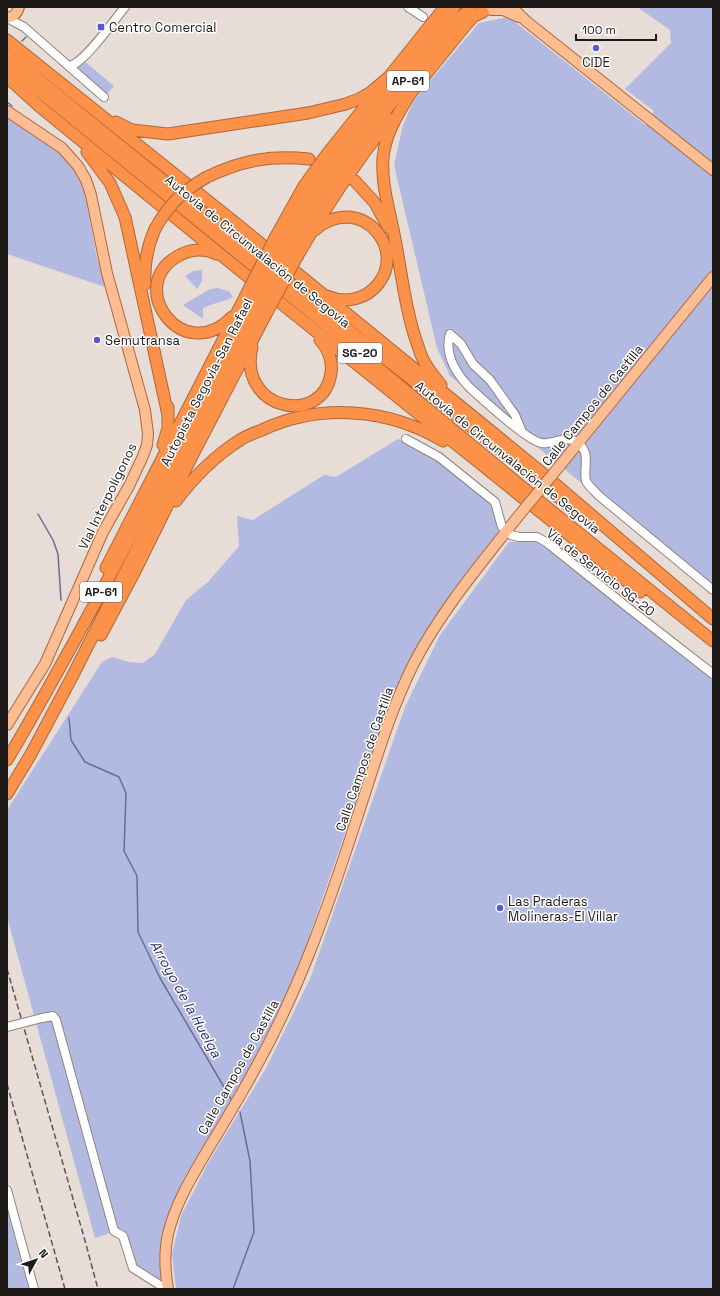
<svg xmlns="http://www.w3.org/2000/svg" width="720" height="1296" viewBox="0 0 720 1296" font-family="'Space Grotesk',sans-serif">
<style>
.green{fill:#b3bae1}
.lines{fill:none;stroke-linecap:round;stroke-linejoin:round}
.stream{stroke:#696e94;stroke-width:1.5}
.minor-casing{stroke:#8f847e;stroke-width:10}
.major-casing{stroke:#ae6738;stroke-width:12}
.highway-casing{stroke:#ae6738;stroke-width:13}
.minor{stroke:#fff;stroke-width:8}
.major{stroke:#fdbd92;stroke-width:10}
.highway{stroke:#fc914a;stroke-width:11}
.rail{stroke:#5d5653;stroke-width:1.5;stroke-dasharray:6 3;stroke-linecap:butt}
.minor-bridge-casing{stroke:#8f847e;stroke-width:10;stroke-linecap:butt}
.major-bridge-casing{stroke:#ae6738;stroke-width:12;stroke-linecap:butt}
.highway-bridge-casing{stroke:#ae6738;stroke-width:13;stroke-linecap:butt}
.minor-bridge{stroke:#fff;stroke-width:8}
.major-bridge{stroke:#fdbd92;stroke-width:10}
.highway-bridge{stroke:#fc914a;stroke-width:11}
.poi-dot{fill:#545ad1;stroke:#fff;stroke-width:1.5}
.labels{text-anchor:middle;stroke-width:3;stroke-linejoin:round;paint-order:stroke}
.shield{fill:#fff;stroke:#615e5d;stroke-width:1}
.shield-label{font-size:12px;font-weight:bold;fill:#1d1917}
.poi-label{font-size:13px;fill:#1d1917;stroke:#fff;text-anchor:start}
.street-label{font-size:13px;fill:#1d1917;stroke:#fff}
.water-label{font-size:14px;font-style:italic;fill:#2d3172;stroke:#fff}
</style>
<rect width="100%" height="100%" fill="#e8dcd6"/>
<!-- green -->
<path class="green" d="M637,7H713V590L450,376L437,348L394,165L403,125L414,100L479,23L503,18H510L645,125L654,111L625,89L671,43L670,30Z
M84,61L114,86L107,94L76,67Z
M7,117L60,153L72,163L80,177L87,205L96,253L105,287L7,254Z
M202,270V281L197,289L185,276L193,271Z
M217,288L229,291L233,297C223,302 213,303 203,308V319L183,305L208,290Z
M398,439L430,452L481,494L492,505L500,533L453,591L419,646L387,711L305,949L278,1013L242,1082L184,1178L167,1223L162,1246V1285L134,1267L123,1229L95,1238L7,917V810L102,662L112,657L129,662L143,663L155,654L186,600L208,582L239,546L237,516L253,520L324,475L336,477Z
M535,540L713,680V1289H176L172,1254L181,1216L208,1163L265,1070L310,979L405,707L440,635L509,542Z
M7,1191L31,1289H7Z"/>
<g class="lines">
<!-- stream -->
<path class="stream" d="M22,41L26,37
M7,102L12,106
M38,514L53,540L58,554L61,600
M69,718L71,740L85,762L119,777L126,793L124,851L137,876L138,932L160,978L231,1099
M233,1289L254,1232L250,1161L240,1112"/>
<defs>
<path id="minor" d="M408,7L423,17
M7,18L24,27L104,97
M69,66C84,64 114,20 125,7
M522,432L515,415L490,380L473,364L461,344L450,334C444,354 455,372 469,387C481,398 528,441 541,443C553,445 568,433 579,444C591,454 583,468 586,481C588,486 595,491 598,495L713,590
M406,439L439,457L495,502L502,527L511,535L519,537H537L546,542L631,610L713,674
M42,1018L53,1016L56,1020L114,1231L123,1236L133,1268L166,1289
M7,1190L34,1289"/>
<path id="major" d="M512,7L526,21L713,170
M491,10H503L519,17
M7,18C14,17 17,14 19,7
M7,111L62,148L78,166L86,180L91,195L107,273L145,410L148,434L147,445L143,456L129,486L103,532L45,664L7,725
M562,463L713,277
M168,1289C165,1271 164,1252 168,1234C175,1205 190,1180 204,1156C222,1126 240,1097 256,1067C299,990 328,907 355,824C373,770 388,715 414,663C441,611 480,565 516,519"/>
<path id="highway" d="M7,40L238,225L541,472L713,619
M7,54L313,302L415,382L577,512
M7,65L309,311L544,505L713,641
M7,77L39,106L231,263L640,592
M410,94C398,114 385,134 383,158C381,185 390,212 395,239C402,276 406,314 419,349C423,363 432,374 441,385
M406,99L465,26L474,16L483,12
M116,122L132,130L168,134L308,113L346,104L359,99L371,92L390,76
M87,152L110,183L125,217L168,415
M207,177C242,160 271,155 309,159
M355,181L375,203L388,227
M315,230C324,221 335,217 348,217C360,218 370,223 377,232C406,267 368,314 327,296
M275,238L304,186L327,154L445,7
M283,243L309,198L336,159L446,21L454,7
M290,250C336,165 396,99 454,24L464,14L471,10
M216,254C205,248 191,249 180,255C123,284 182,368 232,317
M298,255C325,207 356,162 390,119
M145,284C144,265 147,247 155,229
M252,347C237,410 323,428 331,373C333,360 328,349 320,340
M163,445L168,428V407
M176,501C193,478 215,456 240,440C246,436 254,433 262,430C320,403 388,408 443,441
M106,568L242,303
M101,635L133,575L192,456L265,316
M7,760C37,710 65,658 93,607C147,508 198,407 249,307
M7,794L31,754L73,675L257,312"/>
</defs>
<!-- minor casing -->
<use href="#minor" class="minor-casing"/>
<!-- major casing -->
<use href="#major" class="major-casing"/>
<!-- highway casing -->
<use href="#highway" class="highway-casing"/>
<!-- minor -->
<use href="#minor" class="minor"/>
<!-- major -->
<use href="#major" class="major"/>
<!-- highway -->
<use href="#highway" class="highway"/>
<!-- rail -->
<path class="rail" d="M7,969L84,1237L98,1289
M7,1084L65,1289"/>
<defs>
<path id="minor-bridge" d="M7,1027L42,1018"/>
<path id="major-bridge" d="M516,519L562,463"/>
<path id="highway-bridge" d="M155,229C168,205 184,190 207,177
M242,303L275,238
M249,307L283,243
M257,312L290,250
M265,316L298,255"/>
</defs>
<!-- minor-bridge casing -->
<use href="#minor-bridge" class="minor-bridge-casing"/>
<!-- major-bridge casing -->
<use href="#major-bridge" class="major-bridge-casing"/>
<!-- highway-bridge casing -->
<use href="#highway-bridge" class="highway-bridge-casing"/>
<!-- minor-bridge -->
<use href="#minor-bridge" class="minor-bridge"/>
<!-- major-bridge -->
<use href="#major-bridge" class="major-bridge"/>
<!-- highway-bridge -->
<use href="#highway-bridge" class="highway-bridge"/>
</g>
<!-- markers -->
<g class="poi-dot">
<rect x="97" y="23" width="8" height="8" rx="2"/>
<circle cx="596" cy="48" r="4"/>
<circle cx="97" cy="340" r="4"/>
<circle cx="500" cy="908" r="4"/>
</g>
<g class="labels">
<!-- shield labels -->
<g class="shield">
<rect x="387" y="71" width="42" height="20" rx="3"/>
<rect x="338" y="343" width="44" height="20" rx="3"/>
<rect x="80" y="582" width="42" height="20" rx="3"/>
</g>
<g class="shield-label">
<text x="408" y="85">AP-61</text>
<text x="360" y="357">SG-20</text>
<text x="101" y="596">AP-61</text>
</g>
<!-- poi labels -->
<g class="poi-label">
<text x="109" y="32">Centro Comercial</text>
<text x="596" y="67" text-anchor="middle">CIDE</text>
<text x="105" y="345">Semutransa</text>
<text x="508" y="906">Las Praderas<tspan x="508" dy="15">Molineras-El Villar</tspan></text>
</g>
<!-- street labels -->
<g class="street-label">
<text transform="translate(258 251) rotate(39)" y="5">Autovía de Circunvalación de Segovia</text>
<text transform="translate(206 382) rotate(-63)" y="5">Autopista Segovia-San Rafael</text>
<text transform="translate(592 405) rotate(-51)" y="5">Calle Campos de Castilla</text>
<text transform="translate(508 457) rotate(39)" y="5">Autovía de Circunvalación de Segovia</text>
<text transform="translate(107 496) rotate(-64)" y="5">Vial Interpolígonos</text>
<text transform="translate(601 572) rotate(38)" y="5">Vía de Servicio SG-20</text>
<text transform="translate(364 759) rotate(-71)" y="5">Calle Campos de Castilla</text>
<text transform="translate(238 1067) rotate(-61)" y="5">Calle Campos de Castilla</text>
</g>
<!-- water labels -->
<g class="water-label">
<text transform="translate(186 999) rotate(61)" y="5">Arroyo de la Huelga</text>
</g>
</g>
<!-- border -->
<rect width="720" height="1296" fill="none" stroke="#1d1917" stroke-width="16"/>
<!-- north arrow -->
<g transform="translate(36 1260) rotate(50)" stroke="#ffffff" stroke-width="3" paint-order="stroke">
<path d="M0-3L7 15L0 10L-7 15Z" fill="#1d1917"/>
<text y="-6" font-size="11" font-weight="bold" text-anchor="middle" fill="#1d1917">N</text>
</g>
<!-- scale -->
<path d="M576 34v6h80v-6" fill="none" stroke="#1d1917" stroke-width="2"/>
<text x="582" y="34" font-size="12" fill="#1d1917" stroke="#ffffff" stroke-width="3" paint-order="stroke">100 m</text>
</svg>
